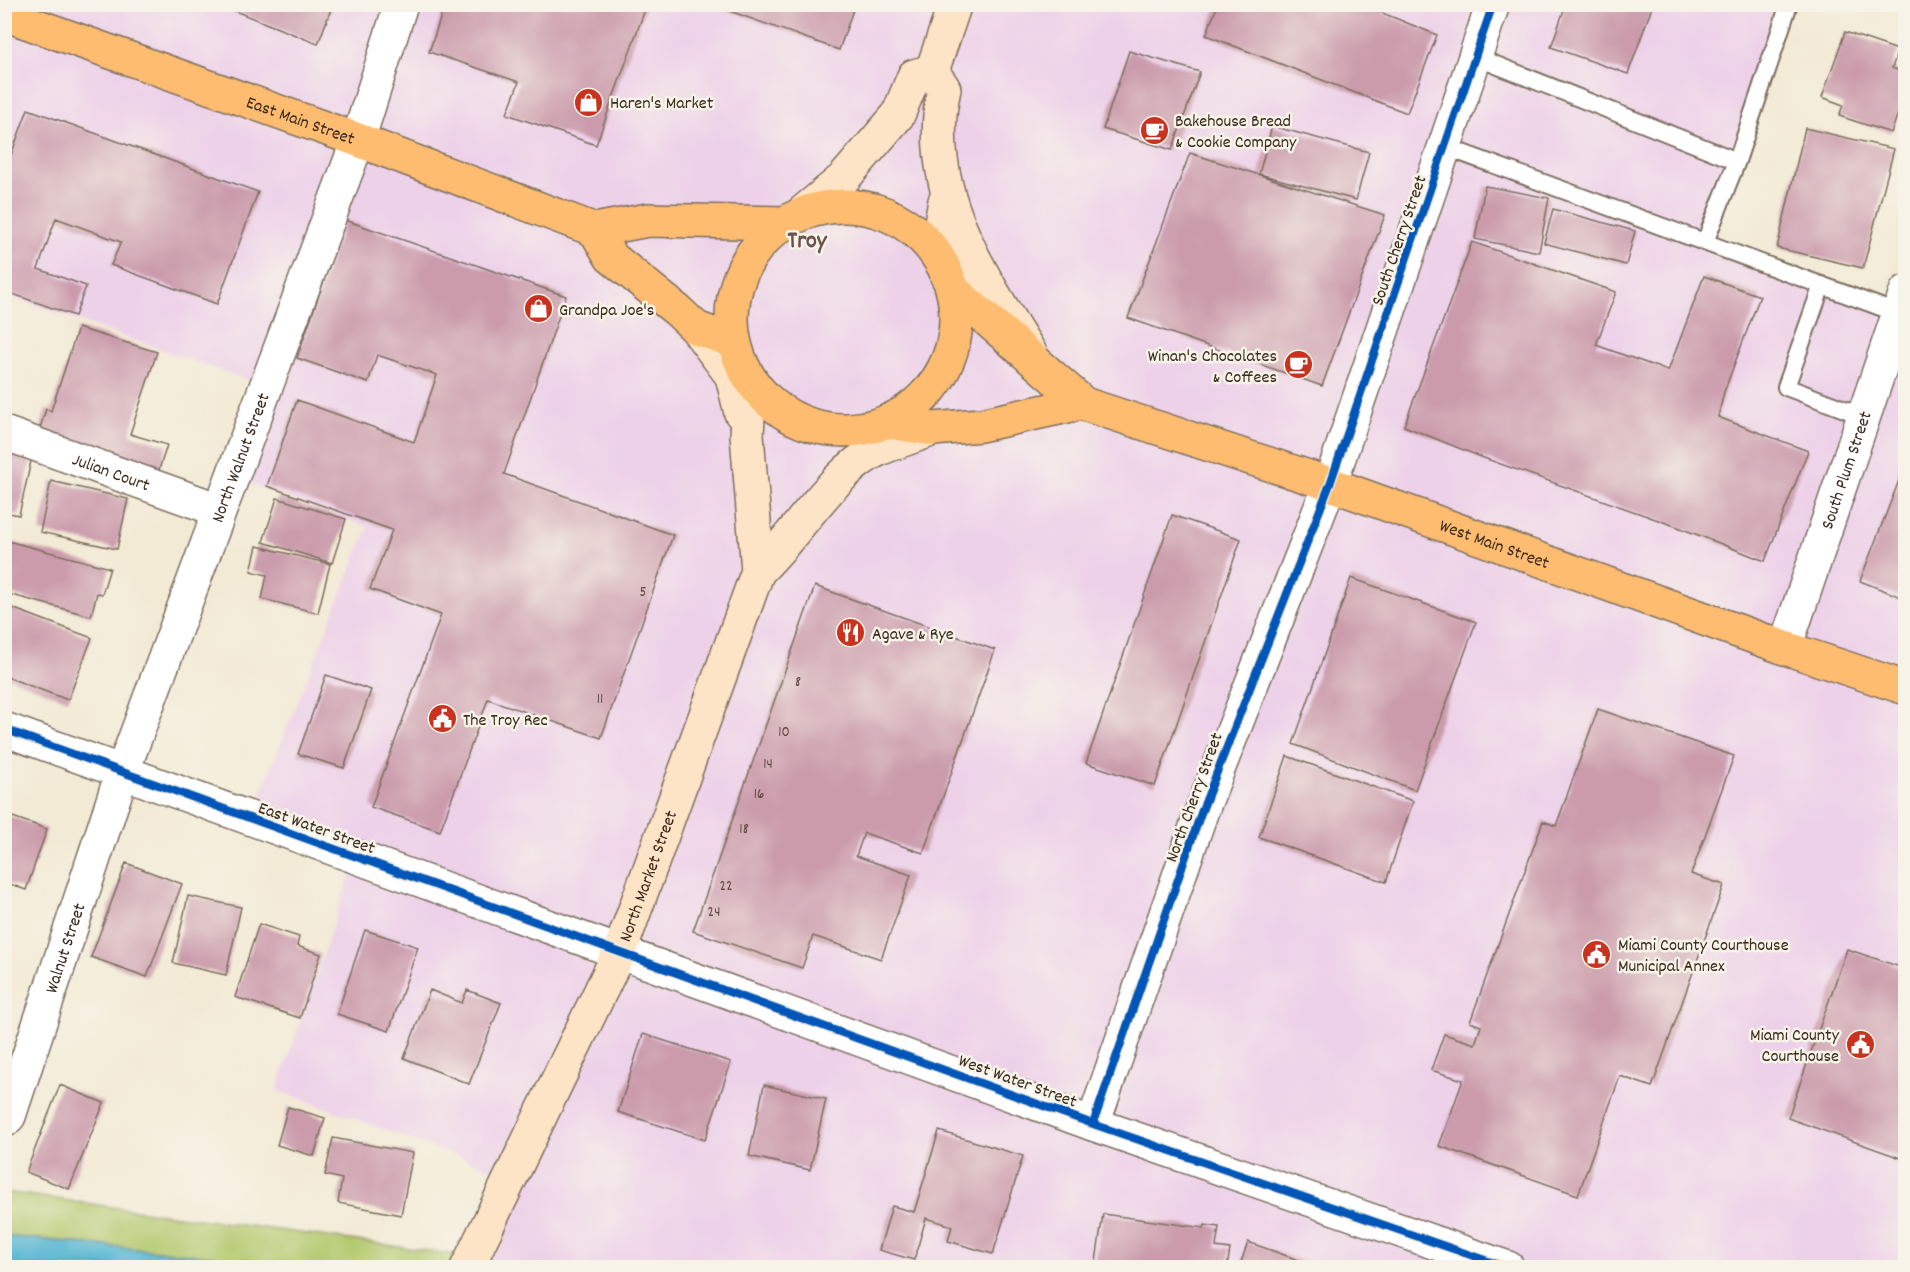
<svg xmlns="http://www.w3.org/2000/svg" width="1910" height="1272" viewBox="0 0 1910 1272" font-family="Dekko,sans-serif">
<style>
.built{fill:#edd1e9}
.green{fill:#b2c86c;stroke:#767945;stroke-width:1.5}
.water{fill:#52b5d1;stroke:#467078;stroke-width:1.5}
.building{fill:#cb9bac}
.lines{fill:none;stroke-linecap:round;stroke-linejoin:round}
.lane-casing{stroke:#7b6d5e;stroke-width:20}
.street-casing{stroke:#7b6d5e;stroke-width:36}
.secondary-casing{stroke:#7b6d5e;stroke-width:36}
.primary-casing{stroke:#7b6d5e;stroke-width:36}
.lane{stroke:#fff;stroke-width:16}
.street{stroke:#fff;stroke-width:33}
.secondary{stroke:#fee4c6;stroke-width:33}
.primary{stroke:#fdbc70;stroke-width:33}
.cycleway-casing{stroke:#f7f3e8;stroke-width:11}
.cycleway{stroke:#0057b8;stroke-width:8}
.labels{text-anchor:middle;stroke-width:5;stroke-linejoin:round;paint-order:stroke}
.number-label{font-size:15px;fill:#5f4642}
.poi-label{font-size:18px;fill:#3b2a1e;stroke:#f7f3e8;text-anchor:start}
.street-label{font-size:18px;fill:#3b2a1e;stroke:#f7f3e8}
.district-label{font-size:24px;font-weight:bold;fill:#6d5250;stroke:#f7f3e8}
</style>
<rect width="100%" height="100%" fill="#f7f3e8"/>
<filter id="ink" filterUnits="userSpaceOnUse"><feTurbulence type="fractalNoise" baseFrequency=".0167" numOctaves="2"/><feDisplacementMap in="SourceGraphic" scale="12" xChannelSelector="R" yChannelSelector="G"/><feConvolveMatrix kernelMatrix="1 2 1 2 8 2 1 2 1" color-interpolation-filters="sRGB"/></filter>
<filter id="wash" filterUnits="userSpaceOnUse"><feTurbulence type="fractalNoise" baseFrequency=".008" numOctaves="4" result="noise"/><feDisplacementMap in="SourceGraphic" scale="24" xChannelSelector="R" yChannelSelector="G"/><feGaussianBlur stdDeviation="1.35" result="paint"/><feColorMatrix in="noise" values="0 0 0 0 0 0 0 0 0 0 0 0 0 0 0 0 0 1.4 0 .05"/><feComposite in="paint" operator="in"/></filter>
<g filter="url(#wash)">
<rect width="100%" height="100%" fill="#f3ead5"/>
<!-- built -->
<path class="built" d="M5,5H1789L1705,242L1905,316V1267L512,1268L472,1257L511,1176L277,1090L356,857L250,820L368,527L232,477L265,386L5,295Z"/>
<!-- green -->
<path class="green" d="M5,1192L472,1257L512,1267H320L5,1236Z"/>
<!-- water -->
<path class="water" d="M5,1236L320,1267H5Z"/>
<g id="blocks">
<!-- building -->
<path class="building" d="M217,4H333L318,44Z
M445,4H647L596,145L507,114L519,82L429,52Z
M710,4H855L839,50Z
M1218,4H1360L1437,35L1407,113L1206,35Z
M1566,4H1653L1628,74L1551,47Z
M1845,32L1898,50L1892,68L1906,73V91L1891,133L1839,116L1843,105L1822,97Z
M1129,51L1200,72L1172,150L1103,129Z
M28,109L258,192L217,304L111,265L121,242L56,218L38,269L86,286L75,316L4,291V174Z
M1272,126L1369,152L1356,200L1259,174Z
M1805,128L1894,149L1863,268L1777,248Z
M1190,153L1385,215L1322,386L1128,318Z
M1485,186L1549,198L1539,252L1475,239Z
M1553,209L1635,231L1626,265L1544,243Z
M345,220L566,296L504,474L673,535L601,738L488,699L440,831L371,807L441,615L370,589L392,530L267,486L297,400L414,442L437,375L377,355L368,383L297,358Z
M1472,242L1616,292L1596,345L1668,371L1704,276L1760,296L1724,392L1718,417L1808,451L1765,561L1675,526L1481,457L1404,426Z
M78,328L157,352L130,434L167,445L155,482L35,444L46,409L51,411Z
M4,446L33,452L19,515L4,512Z
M1903,470H1906V599L1860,581Z
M51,481L128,499L117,549L40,532Z
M277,498L346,519L332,563L263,542Z
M1172,515L1241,539L1155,786L1086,763Z
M4,540L110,568L102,594L97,593L91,616L4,593Z
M257,546L330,564L318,613L262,599L267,575L251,571Z
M1351,578L1476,622L1415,790L1293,744Z
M815,586L995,650L923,853L864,833L856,856L911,875L881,959L813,936L802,968L693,931Z
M4,605L92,638L68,700L4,676Z
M326,675L371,690L344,768L298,754Z
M1598,709L1734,756L1691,874L1724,885L1652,1087L1620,1076L1578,1195L1439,1146L1463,1080L1431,1070L1444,1034L1475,1044L1481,1026L1470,1022L1543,821L1556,826Z
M1287,756L1413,801L1386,882L1259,837Z
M4,814L47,829L26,890L4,882Z
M126,863L182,884L147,977L91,957Z
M188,896L241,907L226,975L173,963Z
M259,924L299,937L297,946L321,954L300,1018L235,997Z
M365,930L418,947L389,1031L337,1014Z
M1847,949L1906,969V1160L1788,1118Z
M430,990L462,1003L467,990L501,1003L469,1084L404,1058Z
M643,1034L731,1062L705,1140L618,1112Z
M60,1085L104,1103L69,1189L26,1172Z
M764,1085L826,1099L810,1170L749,1156Z
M288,1107L325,1118L314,1156L277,1145Z
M939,1131L1023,1156L993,1254L948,1241L952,1226L926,1218L914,1260L879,1250L892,1206L914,1212Z
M333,1138L413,1153L401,1215L338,1203L342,1179L325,1175Z
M1103,1214L1204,1228L1205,1225L1219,1227L1216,1247L1230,1249L1227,1268H1095Z
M1248,1242L1318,1267V1268H1239Z"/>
</g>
</g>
<g filter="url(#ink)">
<use href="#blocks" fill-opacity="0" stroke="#7b6d5e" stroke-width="1.5"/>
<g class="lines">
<defs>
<path id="lane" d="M1476,57L1737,161
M1446,147L1905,316
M1705,242L1737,161L1789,4
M1822,285L1786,387L1863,416"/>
<g id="street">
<path id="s1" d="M4,433L219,510"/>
<path id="s2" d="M1785,648L1906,292"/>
<path d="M4,729L1093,1124L1508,1268"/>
<path id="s3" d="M4,1121L9,1116L122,773L358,140L401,4"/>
<path d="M1093,1124L1201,813L1330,484L1493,4"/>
</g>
<g id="secondary">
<path d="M932,71L944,89C922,187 980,273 1030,353"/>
<path d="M932,71L955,4"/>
<path d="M945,201L940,229L947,276"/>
<path d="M803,212L844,178L898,115L914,76L932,71"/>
<path d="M696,328L732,376L741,413"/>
<path d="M758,571C795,537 832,472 877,450C895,442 915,436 933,429"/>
<path id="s4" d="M467,1268L620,951L758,571L747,435L750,381"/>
</g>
<g id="primary">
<path id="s5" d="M4,14L358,140L595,230"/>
<circle cx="844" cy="318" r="112"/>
<path d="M595,230L648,220L784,223"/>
<path d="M595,230L611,257L678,311L696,328L733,341"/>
<path id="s6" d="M954,291L1084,404L1330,484L1785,648L1906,688"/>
<path d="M889,422L933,429L981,425L1082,403"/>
</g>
</defs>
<!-- lane casing -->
<use href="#lane" class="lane-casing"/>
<!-- street casing -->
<use href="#street" class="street-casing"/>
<!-- secondary casing -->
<use href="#secondary" class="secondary-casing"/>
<!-- primary casing -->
<use href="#primary" class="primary-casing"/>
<!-- lane -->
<use href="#lane" class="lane"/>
<!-- street -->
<use href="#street" class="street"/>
<!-- secondary -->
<use href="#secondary" class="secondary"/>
<!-- primary -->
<use href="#primary" class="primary"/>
<defs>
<path id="cycleway" d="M4,729L1093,1124L1508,1268
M1093,1124L1201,813L1330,484L1493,4"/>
</defs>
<!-- cycleway casing -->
<use href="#cycleway" class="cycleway-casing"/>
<!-- cycleway -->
<use href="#cycleway" class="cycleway"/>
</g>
</g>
<!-- icons -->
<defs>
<symbol id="shop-disc" viewBox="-11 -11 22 22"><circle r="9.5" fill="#c8321e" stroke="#f7f3e8"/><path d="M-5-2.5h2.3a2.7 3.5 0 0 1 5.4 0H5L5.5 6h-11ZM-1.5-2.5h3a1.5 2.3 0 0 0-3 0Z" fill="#fff"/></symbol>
<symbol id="cafe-disc" viewBox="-11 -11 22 22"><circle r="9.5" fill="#c8321e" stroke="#f7f3e8"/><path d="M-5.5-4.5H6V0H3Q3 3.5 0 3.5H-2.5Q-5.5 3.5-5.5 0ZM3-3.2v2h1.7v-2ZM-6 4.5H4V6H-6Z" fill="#fff"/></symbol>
<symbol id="restaurant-disc" viewBox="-11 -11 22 22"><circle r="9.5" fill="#c8321e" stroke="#f7f3e8"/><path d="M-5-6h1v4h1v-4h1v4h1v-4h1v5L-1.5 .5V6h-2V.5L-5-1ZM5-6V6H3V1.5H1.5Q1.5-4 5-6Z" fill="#fff"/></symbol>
<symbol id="civic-disc" viewBox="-11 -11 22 22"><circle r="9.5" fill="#c8321e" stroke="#f7f3e8"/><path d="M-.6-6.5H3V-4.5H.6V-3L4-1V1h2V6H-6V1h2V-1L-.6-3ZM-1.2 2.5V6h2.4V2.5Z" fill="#fff"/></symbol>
</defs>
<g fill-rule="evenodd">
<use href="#shop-disc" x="572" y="86" width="33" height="33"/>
<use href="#cafe-disc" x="1138" y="114" width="33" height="33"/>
<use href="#shop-disc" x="522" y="292" width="33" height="33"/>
<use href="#cafe-disc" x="1282" y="348" width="33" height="33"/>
<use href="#restaurant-disc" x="834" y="616" width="33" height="33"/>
<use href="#civic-disc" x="426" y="702" width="33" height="33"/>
<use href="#civic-disc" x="1580" y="938" width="33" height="33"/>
<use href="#civic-disc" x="1844" y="1028" width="33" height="33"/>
</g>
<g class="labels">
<!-- number labels -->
<g class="number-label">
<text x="643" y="596">5</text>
<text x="798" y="686">8</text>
<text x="600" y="703">11</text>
<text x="784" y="736">10</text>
<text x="768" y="768">14</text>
<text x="759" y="798">16</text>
<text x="744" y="833">18</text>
<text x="726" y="890">22</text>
<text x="714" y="916">24</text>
</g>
<!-- poi labels -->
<g class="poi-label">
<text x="610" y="108">Haren's Market</text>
<text x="1175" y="126">Bakehouse Bread<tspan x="1175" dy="21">&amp; Cookie Company</tspan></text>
<text x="559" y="315">Grandpa Joe's</text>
<text x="1277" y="361" text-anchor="end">Winan's Chocolates<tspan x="1277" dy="21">&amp; Coffees</tspan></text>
<text x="872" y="639">Agave &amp; Rye</text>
<text x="463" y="725">The Troy Rec</text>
<text x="1618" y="950">Miami County Courthouse<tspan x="1618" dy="21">Municipal Annex</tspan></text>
<text x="1839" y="1040" text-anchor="end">Miami County<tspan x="1839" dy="21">Courthouse</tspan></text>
</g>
<!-- street labels -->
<g class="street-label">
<text dy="6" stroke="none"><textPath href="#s5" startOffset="315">East Main Street</textPath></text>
<text transform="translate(1398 240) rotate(-71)" y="6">South Cherry Street</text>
<text dy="6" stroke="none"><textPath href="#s3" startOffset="705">North Walnut Street</textPath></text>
<text dy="6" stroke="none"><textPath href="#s2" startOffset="188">South Plum Street</textPath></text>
<text dy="6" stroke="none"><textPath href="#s1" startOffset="114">Julian Court</textPath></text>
<text dy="6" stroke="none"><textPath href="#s6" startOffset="606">West Main Street</textPath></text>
<text transform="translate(1193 797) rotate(-70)" y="6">North Cherry Street</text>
<text transform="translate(317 827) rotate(20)" y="6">East Water Street</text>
<text dy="6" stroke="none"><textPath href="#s4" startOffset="432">North Market Street</textPath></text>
<text dy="6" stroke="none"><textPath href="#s3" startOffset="184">Walnut Street</textPath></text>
<text transform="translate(1018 1080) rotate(20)" y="6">West Water Street</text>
</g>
<!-- district labels -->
<g class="district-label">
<text x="807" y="247">Troy</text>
</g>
</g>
<!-- margin -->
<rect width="1910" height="1272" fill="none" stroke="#f7f3e8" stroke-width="24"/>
</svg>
